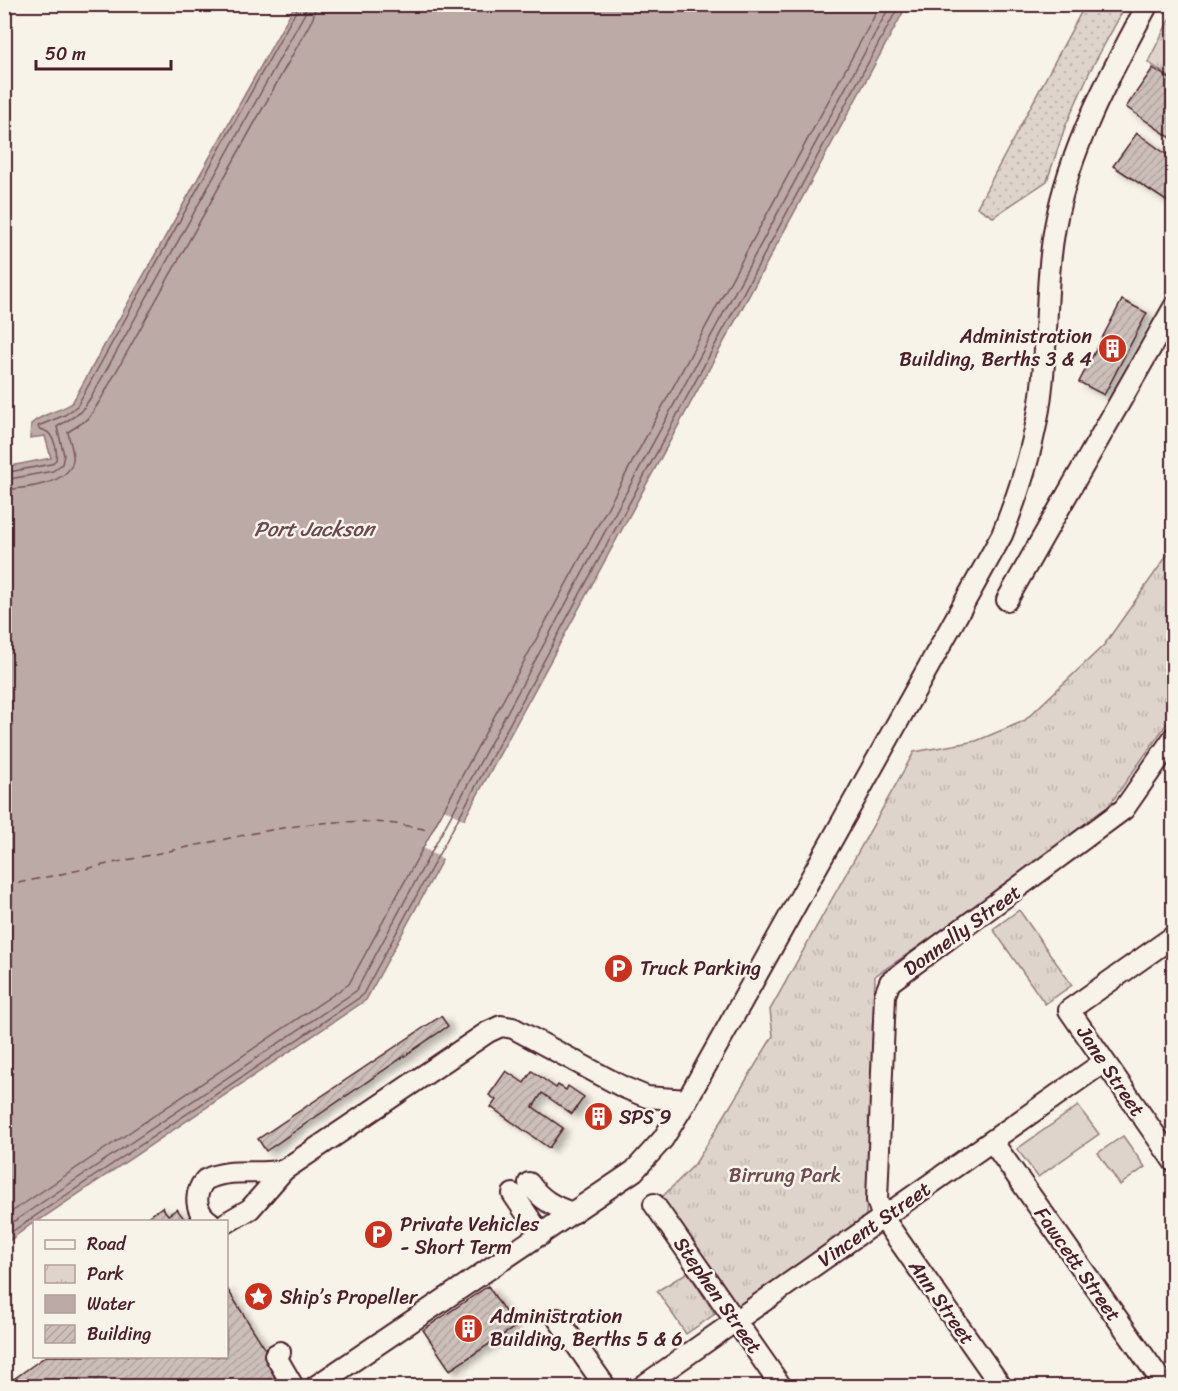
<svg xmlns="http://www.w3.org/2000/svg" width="1178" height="1391" viewBox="0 0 1178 1391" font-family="Sriracha,sans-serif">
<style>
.grass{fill:url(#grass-dots);stroke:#947a7c;stroke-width:1.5}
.park{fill:url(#park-tufts);stroke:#947a7c;stroke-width:1.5}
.garden{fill:#ded4cc;stroke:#947a7c;stroke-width:1.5}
.water{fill:#bcaaa7;stroke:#8e7275;stroke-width:1.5}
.pier{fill:#f7f3e8}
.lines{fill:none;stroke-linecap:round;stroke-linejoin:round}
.shore{stroke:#78575d;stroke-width:1.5}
.ferry{stroke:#6c4950;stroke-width:1.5;stroke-dasharray:8 6;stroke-linecap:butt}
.building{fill:url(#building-hatch);stroke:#4a1f2b;stroke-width:1.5;filter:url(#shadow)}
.minor-casing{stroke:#4a1f2b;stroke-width:24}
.minor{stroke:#f7f3e8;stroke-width:20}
.labels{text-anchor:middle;stroke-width:5;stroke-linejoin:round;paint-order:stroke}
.poi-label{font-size:20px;fill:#4a1f2b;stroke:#f7f3e8;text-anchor:start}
.street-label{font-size:20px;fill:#4a1f2b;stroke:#f7f3e8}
.park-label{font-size:20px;fill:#6f4c53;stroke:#f7f3e8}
.water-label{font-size:21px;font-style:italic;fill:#6c4950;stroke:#f7f3e8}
</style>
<defs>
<pattern id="grass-dots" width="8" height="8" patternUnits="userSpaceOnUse" patternTransform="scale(1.5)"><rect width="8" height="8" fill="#ded4cc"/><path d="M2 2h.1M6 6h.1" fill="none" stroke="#c0b6af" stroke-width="1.8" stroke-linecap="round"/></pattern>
<pattern id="park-tufts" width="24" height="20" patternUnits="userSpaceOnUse" patternTransform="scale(1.5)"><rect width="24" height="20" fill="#ded4cc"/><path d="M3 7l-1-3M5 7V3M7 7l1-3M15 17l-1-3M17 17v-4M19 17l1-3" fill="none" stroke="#c0b6af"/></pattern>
<pattern id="building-hatch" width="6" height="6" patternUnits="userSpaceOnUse" patternTransform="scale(1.5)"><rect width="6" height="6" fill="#ccbfb9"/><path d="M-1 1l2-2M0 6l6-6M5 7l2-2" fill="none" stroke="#b1a49f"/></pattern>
<filter id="shadow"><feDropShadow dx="6" dy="4" stdDeviation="3" flood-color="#0004"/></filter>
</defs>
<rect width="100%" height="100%" fill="#f7f3e8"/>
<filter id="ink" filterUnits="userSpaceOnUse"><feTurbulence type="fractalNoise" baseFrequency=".0167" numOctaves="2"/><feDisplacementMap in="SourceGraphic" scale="12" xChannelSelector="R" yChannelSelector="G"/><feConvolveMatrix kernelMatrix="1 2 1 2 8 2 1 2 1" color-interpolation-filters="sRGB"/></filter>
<g filter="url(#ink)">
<!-- grass -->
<path class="grass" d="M1085,5H1126L1090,71L1065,127L1047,181L993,217L977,207Z"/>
<!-- park -->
<path class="park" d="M1173,12L1174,80H1173L1148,62Z
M1173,547V715L1108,807L1094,820L974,909L875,976L866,1216L739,1309L660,1199L695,1164L773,1036L770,1010L914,752L976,741L1024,721L1104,645Z
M1019,910L1072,985L1045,1004L993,929Z
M688,1272L715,1314L686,1334L657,1291Z"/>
<!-- garden -->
<path class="garden" d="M1078,1106L1099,1134L1038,1177L1017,1149Z
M1123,1136L1145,1167L1120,1185L1098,1153Z"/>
<!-- water -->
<path class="water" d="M295,5H907L366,1000L38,1221L34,1222L5,1244V467L51,458L45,436L30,438L31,424C43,413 59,412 72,403Z"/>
<!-- pier -->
<path class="pier" d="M444,809L466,821L444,860L422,847Z"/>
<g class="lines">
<!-- shore -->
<path class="shore" d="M4,473L51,464L56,460C58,448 53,430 39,429L38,426L65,415L77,406L300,4
M4,480L53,471L62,464L64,455L57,427L81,412L93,394L305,13L307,4
M4,489C24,489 70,484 73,460C74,450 69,441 68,432L88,419L101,399L313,18L316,4
M4,1217L349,984L881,4
M4,1228L356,991L891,4
M4,1237L362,996L900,4"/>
<!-- ferry -->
<path class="ferry" d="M4,886C66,873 127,860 188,847C269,830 349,809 431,831"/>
</g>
<!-- building -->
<path class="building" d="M1153,68L1174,82V140L1126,107Z
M1137,133L1174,160V206L1113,166Z
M1122,300L1147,313L1104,395L1079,382Z
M441,1016L448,1026L266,1151L258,1139Z
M506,1071L524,1083L532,1071L556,1088L558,1085L566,1090L568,1086L584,1097L572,1114L542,1093L533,1107L563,1128L549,1148L491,1107L496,1100L489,1095Z
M602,1111L606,1116L594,1124L590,1119Z
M162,1207L168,1215L177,1209L185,1220L142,1222Z
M488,1286L515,1327L450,1370L423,1330Z
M226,1287L280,1372L271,1380L276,1386H4L46,1356H226Z"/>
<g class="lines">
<defs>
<path id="minor" d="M1007,600L1174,307
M1174,936L1069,1010L1174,1162
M992,1141L1165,1386
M529,1183C540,1199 554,1207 573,1213
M513,1194L541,1235
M654,1204L781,1386
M210,1222C194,1211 194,1193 205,1180C229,1167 258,1176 284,1170
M226,1223L250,1209L284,1170L488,1032L501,1026L513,1028L623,1087L647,1097L687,1100
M558,1319L605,1386
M280,1352L275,1355L293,1386
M316,1386L634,1171L663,1139L687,1100L1002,535C1019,492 1031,455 1039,409C1049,349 1044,287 1055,227C1069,149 1110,74 1148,4
M643,1386L1104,1062
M1001,1386L883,1218L877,1200L885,995L890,982L1124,809L1174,737"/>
</defs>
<!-- minor casing -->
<use href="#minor" class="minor-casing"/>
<!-- minor -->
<use href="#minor" class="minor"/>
</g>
</g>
<!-- icons -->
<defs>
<symbol id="building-disc" viewBox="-11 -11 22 22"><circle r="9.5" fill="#c8321e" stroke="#f7f3e8"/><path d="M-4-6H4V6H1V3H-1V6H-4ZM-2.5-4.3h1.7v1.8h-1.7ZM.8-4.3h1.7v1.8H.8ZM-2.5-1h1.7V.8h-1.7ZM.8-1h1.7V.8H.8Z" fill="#fff"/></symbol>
<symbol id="parking-disc" viewBox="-11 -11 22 22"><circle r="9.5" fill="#c8321e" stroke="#f7f3e8"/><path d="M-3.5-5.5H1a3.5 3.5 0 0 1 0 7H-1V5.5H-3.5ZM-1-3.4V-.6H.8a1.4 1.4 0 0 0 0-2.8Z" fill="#fff"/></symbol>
<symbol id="sight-disc" viewBox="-11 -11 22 22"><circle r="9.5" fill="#c8321e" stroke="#f7f3e8"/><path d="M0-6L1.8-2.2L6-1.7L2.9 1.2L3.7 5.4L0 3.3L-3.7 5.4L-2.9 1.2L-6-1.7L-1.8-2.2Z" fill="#fff"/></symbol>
</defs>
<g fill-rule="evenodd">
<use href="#building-disc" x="1096" y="332" width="33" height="33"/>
<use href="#parking-disc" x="602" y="952" width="33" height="33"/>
<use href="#building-disc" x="582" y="1100" width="33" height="33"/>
<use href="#parking-disc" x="362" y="1218" width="33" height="33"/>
<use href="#sight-disc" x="242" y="1280" width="33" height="33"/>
<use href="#building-disc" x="452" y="1312" width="33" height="33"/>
</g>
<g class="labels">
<!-- poi labels -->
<g class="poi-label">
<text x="1092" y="343" text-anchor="end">Administration<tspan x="1092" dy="23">Building, Berths 3 &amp; 4</tspan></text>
<text x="640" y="975">Truck Parking</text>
<text x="619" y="1124">SPS 9</text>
<text x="400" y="1231">Private Vehicles<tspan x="400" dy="23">- Short Term</tspan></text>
<text x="280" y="1304">Ship’s Propeller</text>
<text x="490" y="1323">Administration<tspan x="490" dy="23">Building, Berths 5 &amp; 6</tspan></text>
</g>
<!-- street labels -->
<g class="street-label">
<text transform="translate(962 930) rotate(-36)" y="7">Donnelly Street</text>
<text transform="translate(1111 1071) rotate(56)" y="7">Jane Street</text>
<text transform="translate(874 1224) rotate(-35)" y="7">Vincent Street</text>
<text transform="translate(1078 1264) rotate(55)" y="7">Fawcett Street</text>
<text transform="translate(718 1295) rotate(55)" y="7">Stephen Street</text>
<text transform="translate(942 1302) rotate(55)" y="7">Ann Street</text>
</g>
<!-- park labels -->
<g class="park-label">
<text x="785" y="1182">Birrung Park</text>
</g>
<!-- water labels -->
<g class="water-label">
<text x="314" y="536">Port Jackson</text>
</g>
</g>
<!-- margin -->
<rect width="1178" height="1391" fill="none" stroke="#f7f3e8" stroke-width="24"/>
<rect x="12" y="12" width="1154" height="1367" fill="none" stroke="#4a1f2b" stroke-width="2" filter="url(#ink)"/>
<!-- legend -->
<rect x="33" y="1220" width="195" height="138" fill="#f7f3e8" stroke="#b29e9c" stroke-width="1.5"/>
<rect x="45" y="1240" width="30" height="9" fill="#f7f3e8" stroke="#b29e9c" stroke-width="1.5"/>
<text x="87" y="1250" font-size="18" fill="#4a1f2b">Road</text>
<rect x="45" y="1265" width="30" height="18" fill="url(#park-tufts)" stroke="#b29e9c" stroke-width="1.5"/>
<text x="87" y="1280" font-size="18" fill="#4a1f2b">Park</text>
<rect x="45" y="1295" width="30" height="18" fill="#bcaaa7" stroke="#b29e9c" stroke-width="1.5"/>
<text x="87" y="1310" font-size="18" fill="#4a1f2b">Water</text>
<rect x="45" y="1325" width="30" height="18" fill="url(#building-hatch)" stroke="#b29e9c" stroke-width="1.5"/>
<text x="87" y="1340" font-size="18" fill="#4a1f2b">Building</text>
<!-- scale -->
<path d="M36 60v9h135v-9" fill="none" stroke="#4a1f2b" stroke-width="3"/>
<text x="45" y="60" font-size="18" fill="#4a1f2b" stroke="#f7f3e8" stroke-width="4.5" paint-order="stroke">50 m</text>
</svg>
